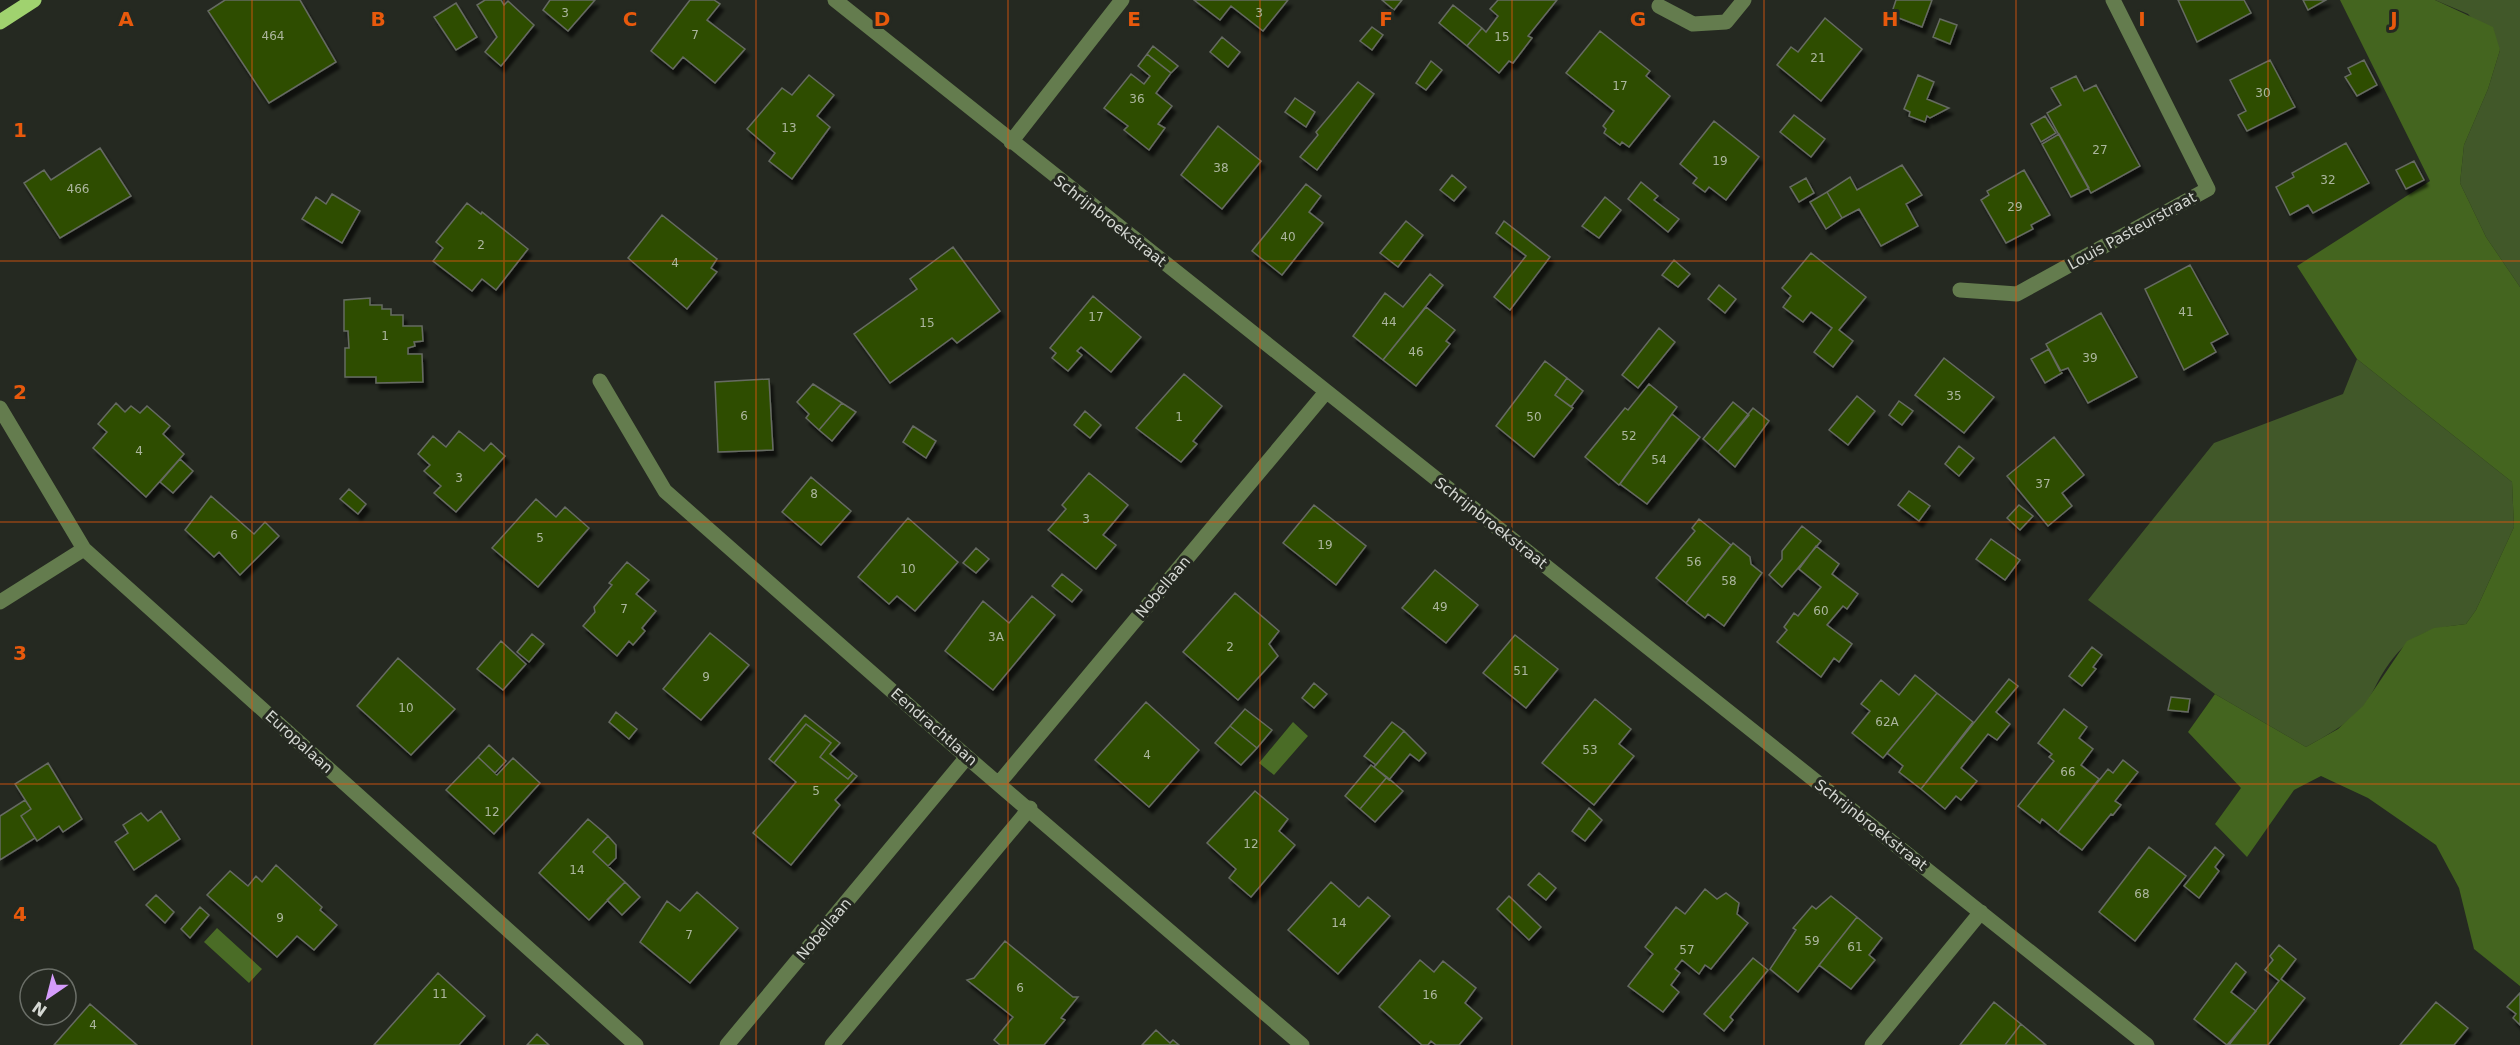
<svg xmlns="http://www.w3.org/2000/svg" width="2520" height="1045" viewBox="0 0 2520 1045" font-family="'DejaVu Sans',sans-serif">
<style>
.green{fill:#415829}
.forest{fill:#44651f}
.water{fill:#4a6c26}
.building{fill:#2f4e00;stroke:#666b62;stroke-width:1.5;filter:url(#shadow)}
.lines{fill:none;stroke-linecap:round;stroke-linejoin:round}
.minor{stroke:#647c4e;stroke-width:15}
.major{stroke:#a0d26f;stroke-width:15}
.grid{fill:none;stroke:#e8590c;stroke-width:1.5;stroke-opacity:0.55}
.labels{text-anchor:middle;stroke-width:6;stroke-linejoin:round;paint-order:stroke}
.number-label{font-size:12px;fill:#acb69e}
.street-label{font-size:15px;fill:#d5d8d3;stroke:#252921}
.grid-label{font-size:20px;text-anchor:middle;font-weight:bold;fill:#e8590c;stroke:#252921;stroke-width:6;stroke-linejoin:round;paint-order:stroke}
</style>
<defs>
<filter id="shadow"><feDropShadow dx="3.5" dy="6" stdDeviation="1.5" flood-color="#0009"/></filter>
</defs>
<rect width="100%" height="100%" fill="#252921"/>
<!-- green -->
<path class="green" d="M2435,0H2520V287L2486,237L2460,183L2464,145L2488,89L2500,50L2468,14Z
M2357,359L2512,482L2514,527L2476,610L2466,624C2422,629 2405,637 2381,676C2375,686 2370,699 2362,708C2346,725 2326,736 2306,747L2215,694L2088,600L2214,443L2343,394Z"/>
<!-- forest -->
<path class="forest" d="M2340,0H2435L2493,27L2500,50L2488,89L2464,145L2460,183L2486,237L2520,287V986L2474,949L2459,888L2436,845L2368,798L2321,776L2294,790L2247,857L2215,824L2241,788L2188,732L2215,694L2306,747L2338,729L2363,706L2407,641L2434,628L2466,624L2476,610L2514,527L2512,482L2357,359L2297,266L2430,181Z"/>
<!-- water -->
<path class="water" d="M1293,722L1308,736L1274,775L1259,763Z
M217,928L262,969L249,983L204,942Z"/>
<!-- building -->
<path class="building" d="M225,0H300L336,62L269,103L208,11Z
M485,0H501L504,5L508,1L534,25L501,66L485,52L497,37L477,5Z
M550,0H595L568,31L543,10Z
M690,0H714L720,4L707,20L745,49L715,83L683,57L673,69L651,51Z
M1194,0H1288L1263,31L1231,6L1220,20Z
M1382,0H1402L1394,10Z
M1498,0H1557L1528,36L1532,38L1513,63L1509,61L1499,73L1467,46L1482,28L1486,32L1498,16L1490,9Z
M1896,0H1932L1922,27L1891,15Z
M2178,0H2244L2251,13L2197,42Z
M2303,0H2326L2308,10Z
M456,3L477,37L456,50L434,17Z
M1453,5L1482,28L1467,46L1439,23Z
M1825,18L1862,49L1821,101L1777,65L1791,47L1798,52Z
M1940,19L1957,25L1950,44L1933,37Z
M1372,27L1383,35L1372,50L1360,41Z
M1600,31L1650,71L1646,76L1670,96L1629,147L1622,142L1620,145L1604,133L1606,129L1603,126L1614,111L1566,73Z
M1222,37L1240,52L1228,67L1210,52Z
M1153,46L1178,66L1171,73L1147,54Z
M1147,54L1171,73L1156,93L1172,106L1158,124L1165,128L1149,150L1124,130L1128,126L1104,108L1131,74L1144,84L1150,76L1138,66Z
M2270,60L2295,107L2247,131L2238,115L2246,111L2230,80Z
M2364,60L2377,85L2357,96L2345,77L2351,74L2348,68Z
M1431,61L1442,70L1426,90L1416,83Z
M809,75L834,95L817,116L830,127L792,179L769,161L775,153L747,129L782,88L792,95Z
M1918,75L1934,82L1927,99L1949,108L1930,118L1927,116L1925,122L1909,116L1910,112L1904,109Z
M2076,76L2084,91L2096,85L2140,166L2091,193L2047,113L2061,105L2051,88Z
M1358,82L1374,94L1317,170L1300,157L1318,135L1316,132Z
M1295,98L1315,112L1306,127L1285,112Z
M1794,115L1825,139L1811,157L1780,132Z
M2045,116L2056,133L2041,142L2031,124Z
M1714,121L1759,157L1726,200L1709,187L1705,192L1693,183L1697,178L1680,164Z
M1218,126L1261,161L1222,209L1181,175Z
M2059,134L2089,188L2071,197L2042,144Z
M2346,143L2369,183L2313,213L2308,205L2290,215L2276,187L2294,177L2292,173Z
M100,148L131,196L60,238L24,183L44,170L51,180Z
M2414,161L2424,180L2406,189L2396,170Z
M1902,165L1922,195L1906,204L1918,226L1881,246L1859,209L1842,218L1827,192L1850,177L1857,190Z
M2024,170L2050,215L2031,225L2033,229L2006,243L1981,200L1989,195L1987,191Z
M1452,175L1466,187L1454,201L1440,190Z
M1806,178L1814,193L1799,202L1790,187Z
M1641,182L1658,196L1654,200L1679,219L1668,232L1628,199Z
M1306,184L1321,196L1309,212L1323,223L1282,275L1252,251Z
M1827,192L1842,218L1826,229L1810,202Z
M332,194L360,211L342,243L302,219L316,197L326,204Z
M1605,197L1621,210L1599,238L1582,226Z
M467,203L481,214L482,212L528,249L496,290L482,279L472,291L433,261L443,248L436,242Z
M662,215L717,259L711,268L717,272L687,309L628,258Z
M1406,221L1423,235L1398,267L1380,253Z
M1504,221L1550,257L1510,310L1494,297L1526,256L1496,233Z
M953,247L1000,311L957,343L952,338L890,383L854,334L917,289L910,279Z
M1811,253L1866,297L1839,330L1853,341L1833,367L1814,352L1832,328L1811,312L1803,322L1783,307L1791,296L1782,288Z
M1674,260L1690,274L1678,287L1662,275Z
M2190,265L2228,334L2211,343L2216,352L2184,370L2145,289Z
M1430,274L1443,285L1383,360L1353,336L1385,293L1403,307Z
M1719,285L1736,299L1725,313L1708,299Z
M1093,296L1141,337L1111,372L1081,347L1077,351L1082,355L1068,371L1052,358L1056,353L1050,348Z
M370,298V305H382V309H391V315H403V326H422L423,341L414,342L415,346L408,348V354H422L423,382L376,383V377H345V348H349L348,331H344V300Z
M1426,307L1455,330L1446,341L1450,344L1416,386L1383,360Z
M2101,313L2137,377L2088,403L2068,368L2060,371L2046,344Z
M1659,328L1675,342L1638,388L1622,375Z
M2049,349L2062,373L2045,383L2031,359Z
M1944,358L1994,397L1964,433L1915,395Z
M1545,361L1567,378L1555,395L1573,408L1534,457L1496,426Z
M1184,374L1222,406L1193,441L1197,444L1181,462L1136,428Z
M1567,378L1583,391L1571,407L1555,395Z
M769,379L773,450L718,452L715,382Z
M813,384L842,403L819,430L806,418L809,414L797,402Z
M1649,384L1677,407L1619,485L1585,457L1625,408L1628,410Z
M1857,396L1875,411L1848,445L1829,430Z
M1899,401L1913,411L1902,425L1889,415Z
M1733,402L1749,415L1718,452L1703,439Z
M116,403L125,412L131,406L140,413L147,406L170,426L163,434L184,454L146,497L93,448L107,432L98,424Z
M842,403L856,412L832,441L819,430Z
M1753,408L1769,421L1735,467L1718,452Z
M1085,411L1101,425L1090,438L1074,425Z
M1672,414L1700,437L1647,504L1620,484Z
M913,426L936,441L926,458L903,442Z
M459,431L484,451L491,443L505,456L456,512L434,493L441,486L424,471L430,465L418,454L433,436L446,447Z
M2054,437L2084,475L2062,493L2072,506L2048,526L2007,476Z
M1959,446L1974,458L1959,476L1945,464Z
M180,459L193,471L173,493L160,482Z
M1089,473L1128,505L1103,535L1116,545L1096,569L1048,530L1066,509L1062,505Z
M811,477L851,511L821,545L782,512Z
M349,489L366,504L358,514L340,499Z
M1909,491L1930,506L1919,521L1898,505Z
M211,496L254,534L265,522L279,536L240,575L219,552L214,557L185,530Z
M536,499L556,517L565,507L589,528L538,587L492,548Z
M1314,505L1366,546L1336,585L1283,543Z
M2019,505L2033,516L2020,530L2007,518Z
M908,518L958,562L915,611L897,596L889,604L858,577Z
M1699,519L1731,545L1686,603L1656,578L1695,531L1692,528Z
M1802,526L1821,541L1782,587L1769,575L1782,559V551Z
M1991,539L2020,560L2005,580L1976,559Z
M1733,543L1750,557L1751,564L1762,573L1724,626L1708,614L1705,618L1686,603Z
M1816,546L1839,564L1832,574L1858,594L1847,609L1843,606L1827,625L1852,644L1839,662L1834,658L1821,677L1777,642L1787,630L1784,627L1794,613L1798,616L1821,587L1799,569Z
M976,548L989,559L976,573L963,563Z
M627,562L649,580L636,594L656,611L642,628L645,631L633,645L629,641L617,656L583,626L595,612L594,607L612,585L609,583Z
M1435,570L1478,605L1446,643L1402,608Z
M1062,574L1082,590L1072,602L1052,586Z
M1235,593L1279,631L1269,644L1278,656L1238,700L1183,652Z
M1032,596L1055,615L993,690L945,651L983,601L1009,623Z
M710,633L749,665L701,720L663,689Z
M532,634L544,644L529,662L517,652Z
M1515,635L1558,669L1526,708L1483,673Z
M501,641L526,664L503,690L477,669Z
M2092,647L2102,655L2093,667L2096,669L2082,686L2069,676Z
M398,658L455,709L411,755L357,706Z
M1915,675L1937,693L1883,758L1852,733L1870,711L1861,704L1881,680L1899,695Z
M2009,679L2018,686L1996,712L2010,724L1997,740L1988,734L1961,768L1977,781L1961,800L1956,796L1945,809L1921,789Z
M1314,683L1327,694L1314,708L1302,698Z
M1937,693L1973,722L1921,789L1899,772L1903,766L1887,753Z
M2171,697L2190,699L2188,712L2168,710Z
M1595,699L1631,729L1619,744L1634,756L1594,805L1542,763Z
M1146,702L1199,750L1149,807L1095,760Z
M1245,709L1272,730L1257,748L1230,726Z
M2064,709L2087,727L2079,738L2093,749L2081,765L2099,779L2058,832L2042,819L2040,823L2018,806L2054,761L2049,757L2052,754L2038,743Z
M616,712L637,729L629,739L609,722Z
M805,715L840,743L830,754L853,773L848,779L820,757L831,743L806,724L774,763L769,759Z
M1392,722L1404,731L1376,765L1364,756Z
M806,724L831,743L820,757L848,779L853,773L857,776L835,800L840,805L791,865L753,833L796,782L774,763Z
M1230,726L1257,748L1241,765L1215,743Z
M1404,731L1426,753L1419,761L1410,754L1389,780L1374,767Z
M489,745L506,761L495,773L478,757Z
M478,757L497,775L513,758L540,783L494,834L446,790Z
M2123,760L2138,772L2115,801L2121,805L2113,815L2111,814L2082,850L2058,832L2108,769L2113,773Z
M48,763L82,819L63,832L59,826L37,841L21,816L31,809L15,784Z
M1371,765L1387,777L1360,809L1345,796Z
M1387,777L1403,791L1375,822L1360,809Z
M1255,791L1288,819L1279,831L1295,845L1251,897L1229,878L1236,869L1207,843Z
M25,800L31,809L21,816L35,838L0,860V816Z
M1589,808L1602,820L1585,841L1572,831Z
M161,811L180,839L134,870L115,842L128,833L123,825L141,813L148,821Z
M588,819L608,836L593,852L625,882L589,920L539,873Z
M608,836L616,845V858L608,866L593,852Z
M2149,847L2186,876L2135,941L2099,912Z
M2215,847L2224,855L2215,867L2219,871L2199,898L2184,886Z
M276,865L322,907L320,910L337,925L314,950L297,936L277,957L207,895L230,871L248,886L256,876L262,882Z
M1539,873L1556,888L1546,900L1528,885Z
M625,882L640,897L622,915L607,900Z
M1331,882L1359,907L1368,897L1390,916L1338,974L1288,930Z
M1705,889L1717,899L1726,893L1739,903L1737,914L1748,923L1711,969L1705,965L1699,974L1682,960L1675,969L1680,973L1671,985L1679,992L1663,1012L1628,986L1653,954L1645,947L1676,907L1685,914Z
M697,892L738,928L690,983L640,942L667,901L680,911Z
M156,895L174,912L165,923L146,905Z
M1509,896L1541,927L1529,940L1497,909Z
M1831,896L1857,917L1798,992L1770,969L1796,930L1793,928L1812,906L1816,909Z
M200,907L209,915L190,938L181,929Z
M1857,917L1882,938L1869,955L1875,960L1851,989L1819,965Z
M1005,941L1073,997H1078L1061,1018L1065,1020L1044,1045H1000L994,1040L1013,1017L967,980L974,978Z
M2279,945L2296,959L2281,979L2305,998L2268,1045H2229L2279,981L2265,970L2273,960L2270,956Z
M1753,958L1768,970L1730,1017L1733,1020L1724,1031L1704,1014Z
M1420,960L1434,972L1443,961L1476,988L1465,1003L1482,1018L1459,1045H1436L1431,1041L1428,1045H1422L1379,1007Z
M2236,963L2246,972L2231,992L2256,1011L2227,1045L2194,1019Z
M438,973L485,1016L459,1045H374Z
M2520,993V1025L2513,1018L2516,1014L2507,1007Z
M1994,1002L2021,1024L2005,1045H1960Z
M2436,1002L2468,1028L2454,1045H2400Z
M90,1004L137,1045H54Z
M2021,1024L2046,1045H2005Z
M1156,1030L1170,1043L1173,1040L1179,1045H1142Z
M537,1034L549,1045H527Z"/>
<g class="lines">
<!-- minor -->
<path class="minor" d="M835,0L2147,1045
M1659,6L1693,24L1726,22L1744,0
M1011,142L1122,0
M1960,290L2017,294L2208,189L2113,0
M600,381L665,491L967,757L1302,1045
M0,408L84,549L636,1045
M0,602L84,549
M999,783L1326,392
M727,1045L967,757
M832,1045L1030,808
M1872,1045L1981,912"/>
<!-- major -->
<path class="major" d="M0,22L34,0"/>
</g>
<!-- grid -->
<path class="grid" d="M252,0V1045M504,0V1045M756,0V1045M1008,0V1045M1260,0V1045M1512,0V1045M1764,0V1045M2016,0V1045M2268,0V1045M0,261H2520M0,522H2520M0,784H2520"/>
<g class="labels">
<!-- number labels -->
<g class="number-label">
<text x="565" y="17">3</text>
<text x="1259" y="17">3</text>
<text x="695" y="39">7</text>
<text x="273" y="40">464</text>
<text x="1502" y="41">15</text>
<text x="1818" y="62">21</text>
<text x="1620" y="90">17</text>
<text x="2263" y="97">30</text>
<text x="1137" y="103">36</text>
<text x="789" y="132">13</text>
<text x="2100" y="154">27</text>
<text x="1720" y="165">19</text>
<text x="1221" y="172">38</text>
<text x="2328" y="184">32</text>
<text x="78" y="193">466</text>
<text x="2015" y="211">29</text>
<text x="1288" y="241">40</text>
<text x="481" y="249">2</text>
<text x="675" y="267">4</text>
<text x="2186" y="316">41</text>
<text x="1096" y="321">17</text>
<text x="1389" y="326">44</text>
<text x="927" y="327">15</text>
<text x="385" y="340">1</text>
<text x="1416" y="356">46</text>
<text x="2090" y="362">39</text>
<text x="1954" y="400">35</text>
<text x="744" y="420">6</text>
<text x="1179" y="421">1</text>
<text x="1534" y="421">50</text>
<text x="1629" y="440">52</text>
<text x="139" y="455">4</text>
<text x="1659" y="464">54</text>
<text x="459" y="482">3</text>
<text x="2043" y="488">37</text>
<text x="814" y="498">8</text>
<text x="1086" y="523">3</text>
<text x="234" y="539">6</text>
<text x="540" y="542">5</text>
<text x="1325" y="549">19</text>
<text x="1694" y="566">56</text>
<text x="908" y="573">10</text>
<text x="1729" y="585">58</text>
<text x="1440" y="611">49</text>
<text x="624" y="613">7</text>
<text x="1821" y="615">60</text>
<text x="996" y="641">3A</text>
<text x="1230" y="651">2</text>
<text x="1521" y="675">51</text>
<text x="706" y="681">9</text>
<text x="406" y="712">10</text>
<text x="1887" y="726">62A</text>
<text x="1590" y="754">53</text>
<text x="1147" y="759">4</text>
<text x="2068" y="776">66</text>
<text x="816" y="795">5</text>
<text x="492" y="816">12</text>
<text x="1251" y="848">12</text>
<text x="577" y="874">14</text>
<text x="2142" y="898">68</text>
<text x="280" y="922">9</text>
<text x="1339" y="927">14</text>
<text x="689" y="939">7</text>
<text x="1812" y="945">59</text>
<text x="1855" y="951">61</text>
<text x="1687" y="954">57</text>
<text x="1020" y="992">6</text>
<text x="440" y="998">11</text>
<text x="1430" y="999">16</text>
<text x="93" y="1029">4</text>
</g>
<!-- street labels -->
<g class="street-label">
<text transform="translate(1110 221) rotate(38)" y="5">Schrijnbroekstraat</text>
<text transform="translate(2132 231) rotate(-29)" y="5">Louis Pasteurstraat</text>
<text transform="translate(1491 523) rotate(38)" y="5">Schrijnbroekstraat</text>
<text transform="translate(1163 587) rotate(-50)" y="5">Nobellaan</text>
<text transform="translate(934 727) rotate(41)" y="5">Eendrachtlaan</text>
<text transform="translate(299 742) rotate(42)" y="5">Europalaan</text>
<text transform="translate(1871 825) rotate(38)" y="5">Schrijnbroekstraat</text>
<text transform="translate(824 929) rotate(-50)" y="5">Nobellaan</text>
</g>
</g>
<g class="grid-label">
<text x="126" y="26">A</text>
<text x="378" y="26">B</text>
<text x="630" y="26">C</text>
<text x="882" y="26">D</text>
<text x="1134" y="26">E</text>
<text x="1386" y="26">F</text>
<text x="1638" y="26">G</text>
<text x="1890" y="26">H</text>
<text x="2142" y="26">I</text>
<text x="2394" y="26">J</text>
<text x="20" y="137">1</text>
<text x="20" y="399">2</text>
<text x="20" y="660">3</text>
<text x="20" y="921">4</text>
</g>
<!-- north arrow -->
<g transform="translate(48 997) rotate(215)"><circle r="28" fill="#252921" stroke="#6b6f68" stroke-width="1.5"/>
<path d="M0-4.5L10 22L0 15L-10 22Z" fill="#d59cfb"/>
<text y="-9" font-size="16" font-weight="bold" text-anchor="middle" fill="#d5d8d3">N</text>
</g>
</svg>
